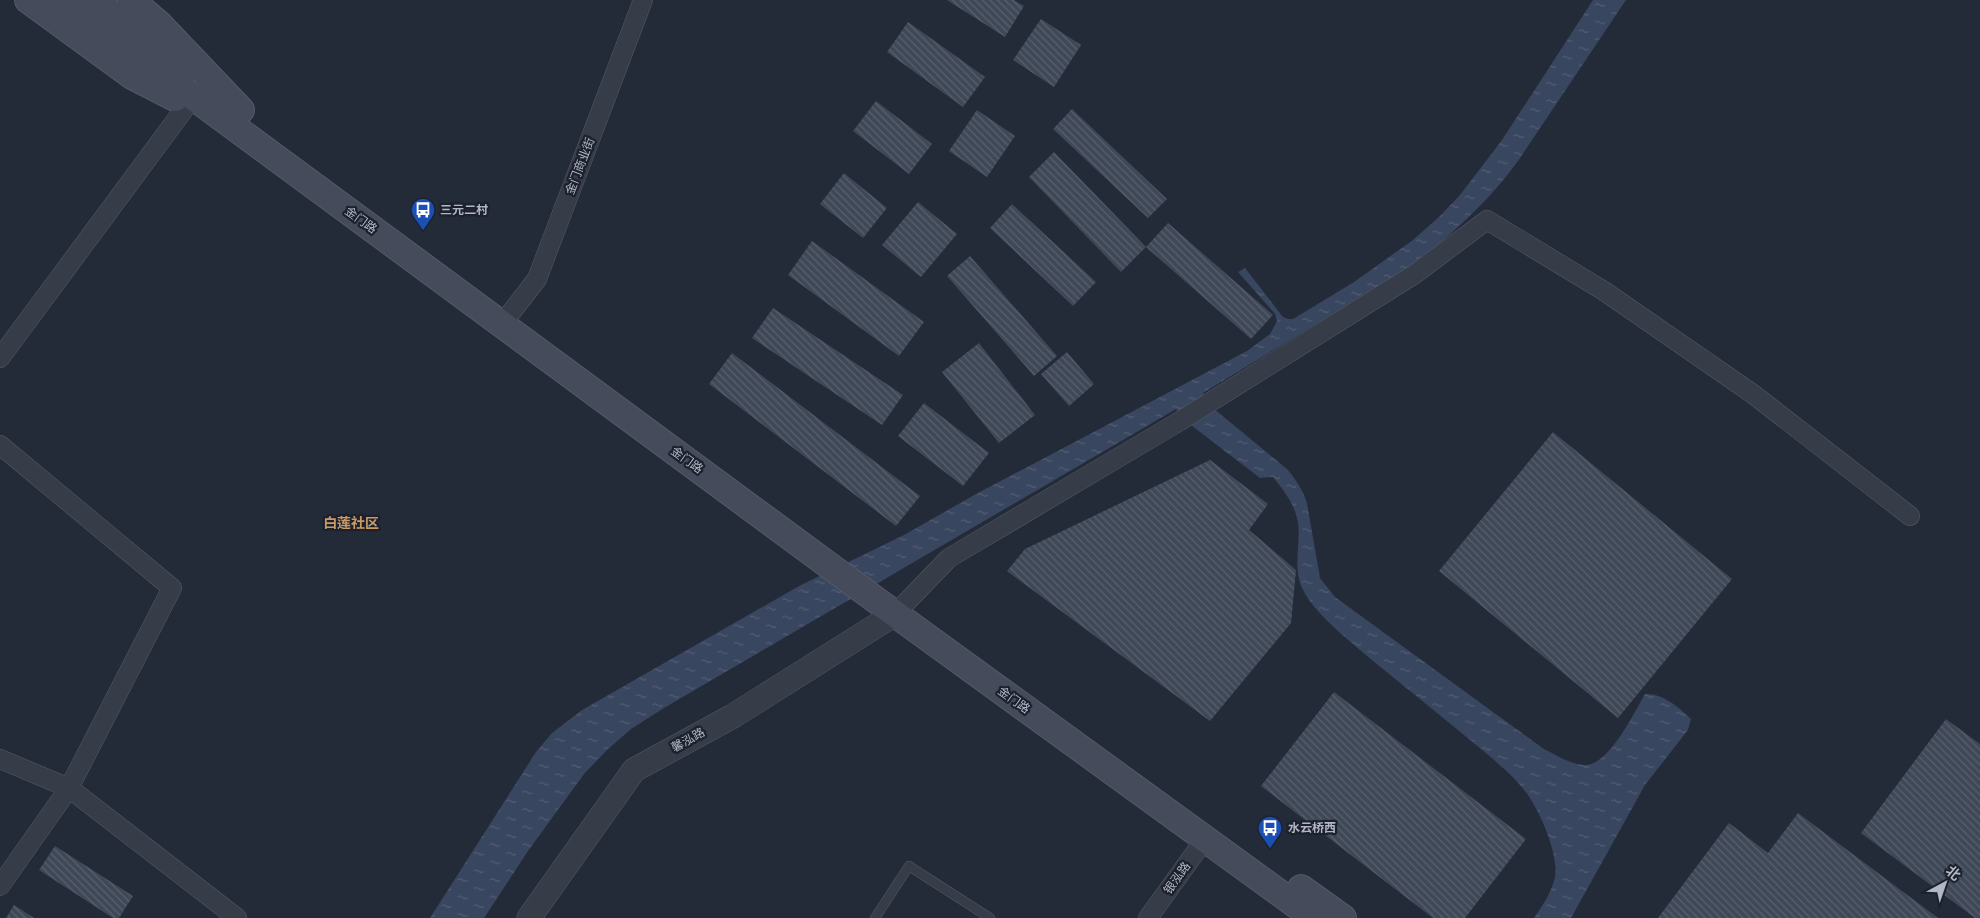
<svg xmlns="http://www.w3.org/2000/svg" width="1980" height="918" viewBox="0 0 1980 918" font-family="'IBM Plex Sans','Noto Sans SC',sans-serif">
<style>
.water{fill:url(#water-ripples)}
.building{fill:url(#building-back-hatch)}
.lines{fill:none;stroke-linecap:round;stroke-linejoin:round}
.service-casing{stroke:#545a66;stroke-width:10}
.minor-casing{stroke:#545a66;stroke-width:20}
.tertiary-casing{stroke:#545a66;stroke-width:25}
.secondary-casing{stroke:#545a66;stroke-width:28}
.service{stroke:#363c48;stroke-width:9}
.minor{stroke:#363c48;stroke-width:19}
.tertiary{stroke:#363c48;stroke-width:24}
.secondary{stroke:#454b5b;stroke-width:26}
.labels{text-anchor:middle;stroke-width:4.5;stroke-linejoin:round;paint-order:stroke}
.street-label{font-size:12px;fill:#b1b7c4;stroke:#1c212d}
.poi-label{font-size:12px;font-weight:bold;fill:#b1b7c4;stroke:#1c212d;text-anchor:start}
.neighbourhood-label{font-size:14px;font-weight:bold;fill:#cb9b66;stroke:#1c212d}
</style>
<defs>
<pattern id="water-ripples" width="26" height="14" patternUnits="userSpaceOnUse" patternTransform="scale(1.25)"><rect width="26" height="14" fill="#394660"/><path d="M2 4q2-2 4 0t4 0M15 11q2-2 4 0t4 0" fill="none" stroke="#535e75"/></pattern>
<pattern id="building-back-hatch" width="6" height="6" patternUnits="userSpaceOnUse" patternTransform="scale(1.25)"><rect width="6" height="6" fill="#3f4857"/><path d="M-1 5l2 2M0 0l6 6M5-1l2 2" fill="none" stroke="#58606e"/></pattern>
</defs>
<rect width="100%" height="100%" fill="#232a38"/>
<!-- water -->
<path class="water" d="M1593,0H1626L1518,161C1490,200 1455,231 1418,262L1203,393L1213,408L1288,470C1296,480 1303,490 1307,503L1320,578L1335,597L1544,749C1556,755 1570,764 1584,765C1608,767 1634,713 1645,694C1662,693 1679,707 1691,719L1688,730L1645,785L1571,918H1534C1542,906 1552,892 1555,877C1559,854 1539,809 1525,791C1516,779 1504,769 1493,759C1455,727 1416,696 1378,665C1356,646 1316,616 1303,590C1292,568 1301,544 1298,523C1295,504 1284,491 1273,477L1260,478L1191,425L1176,409L664,708L631,729L607,750L584,774L528,851L484,918H430L536,752L552,733L582,710L799,586L904,535L976,494L1247,351L1270,334L1277,321L1275,314L1238,272L1245,268L1283,317L1288,319H1293L1354,282L1413,240L1440,216L1460,195L1502,140Z"/>
<!-- building -->
<path class="building" d="M947,0H1014L1024,6L1005,37Z
M1041,19L1081,45L1054,87L1013,60Z
M908,22L985,77L963,107L887,52Z
M876,101L932,144L909,174L853,131Z
M1072,109L1167,199L1148,218L1053,129Z
M977,110L1015,136L987,177L949,151Z
M1054,152L1146,247L1121,272L1029,177Z
M844,173L887,208L863,238L820,204Z
M918,202L957,234L921,277L882,245Z
M1012,204L1096,282L1073,306L990,228Z
M1168,223L1273,315L1251,339L1146,247Z
M812,241L924,322L899,356L788,275Z
M970,256L1057,356L1034,376L947,276Z
M773,308L903,395L882,425L752,338Z
M979,343L1035,415L999,443L942,372Z
M1067,352L1094,384L1069,406L1041,374Z
M732,353L920,496L896,526L709,384Z
M924,403L989,453L963,486L898,436Z
M1553,432L1732,579L1618,718L1439,571Z
M1210,460L1268,504L1249,530L1296,570L1291,623L1210,721L1007,571L1025,549Z
M1334,692L1526,839L1465,918H1433L1261,786Z
M1946,719L1980,744V918H1975L1861,833Z
M1798,813L1938,918H1658L1729,823L1768,853Z
M55,846L133,896L119,918H113L39,870Z
M14,905L34,918H6Z"/>
<g class="lines">
<defs>
<path id="service" d="M875,918L909,866L990,918"/>
<path id="minor" d="M502,324L537,279L643,0
M0,358L188,104
M0,445L172,588L69,788L0,886
M895,614L949,558L1180,421L1415,274L1487,220L1604,291L1753,394L1910,516
M0,759L69,788L237,918
M1148,918L1205,839"/>
<path id="tertiary" d="M529,918L634,770L733,716L895,614"/>
<path id="secondary" d="M28,0L132,76L175,98
M62,0L865,592L1314,918
M94,0L186,69
M131,0L159,24L241,110
M1301,888L1343,918"/>
</defs>
<!-- service casing -->
<use href="#service" class="service-casing"/>
<!-- minor casing -->
<use href="#minor" class="minor-casing"/>
<!-- tertiary casing -->
<use href="#tertiary" class="tertiary-casing"/>
<!-- secondary casing -->
<use href="#secondary" class="secondary-casing"/>
<!-- service -->
<use href="#service" class="service"/>
<!-- minor -->
<use href="#minor" class="minor"/>
<!-- tertiary -->
<use href="#tertiary" class="tertiary"/>
<!-- secondary -->
<use href="#secondary" class="secondary"/>
</g>
<!-- icons -->
<defs>
<symbol id="bus-pin" viewBox="-11 -11 22 30"><path d="M0 17L-7.5 6A9.5 9.5 0 1 1 7.5 6Z" fill="#1a4fb4" stroke="#1c212d"/><path d="M-5-6H5V4H4V6H2V4H-2V6H-4V4H-5ZM-3.5-4V0h7V-4ZM-3.5 1.2v1.5H-2V1.2ZM2 1.2v1.5H3.5V1.2Z" fill="#fff"/></symbol>
</defs>
<g fill-rule="evenodd">
<use href="#bus-pin" x="409" y="196" width="28" height="38"/>
<use href="#bus-pin" x="1256" y="814" width="28" height="38"/>
</g>
<g class="labels">
<!-- street labels -->
<g class="street-label">
<text transform="translate(580 166) rotate(-69)" y="4">金门商业街</text>
<text transform="translate(361 220) rotate(36)" y="4">金门路</text>
<text transform="translate(687 460) rotate(36)" y="4">金门路</text>
<text transform="translate(1014 700) rotate(36)" y="4">金门路</text>
<text transform="translate(688 740) rotate(-29)" y="4">馨泓路</text>
<text transform="translate(1177 878) rotate(-54)" y="4">银泓路</text>
</g>
<!-- poi labels -->
<g class="poi-label">
<text x="440" y="214">三元二村</text>
<text x="1288" y="832">水云桥西</text>
</g>
<!-- neighbourhood labels -->
<g class="neighbourhood-label">
<text x="351" y="528">白莲社区</text>
</g>
</g>
<!-- north arrow -->
<g transform="translate(1945 883) rotate(40)" stroke="#1c212d" stroke-width="4" paint-order="stroke">
<path d="M0-4L9 19L0 12L-9 19Z" fill="#b1b7c4"/>
<text y="-8" font-size="14" font-weight="bold" text-anchor="middle" fill="#b1b7c4">北</text>
</g>
</svg>
